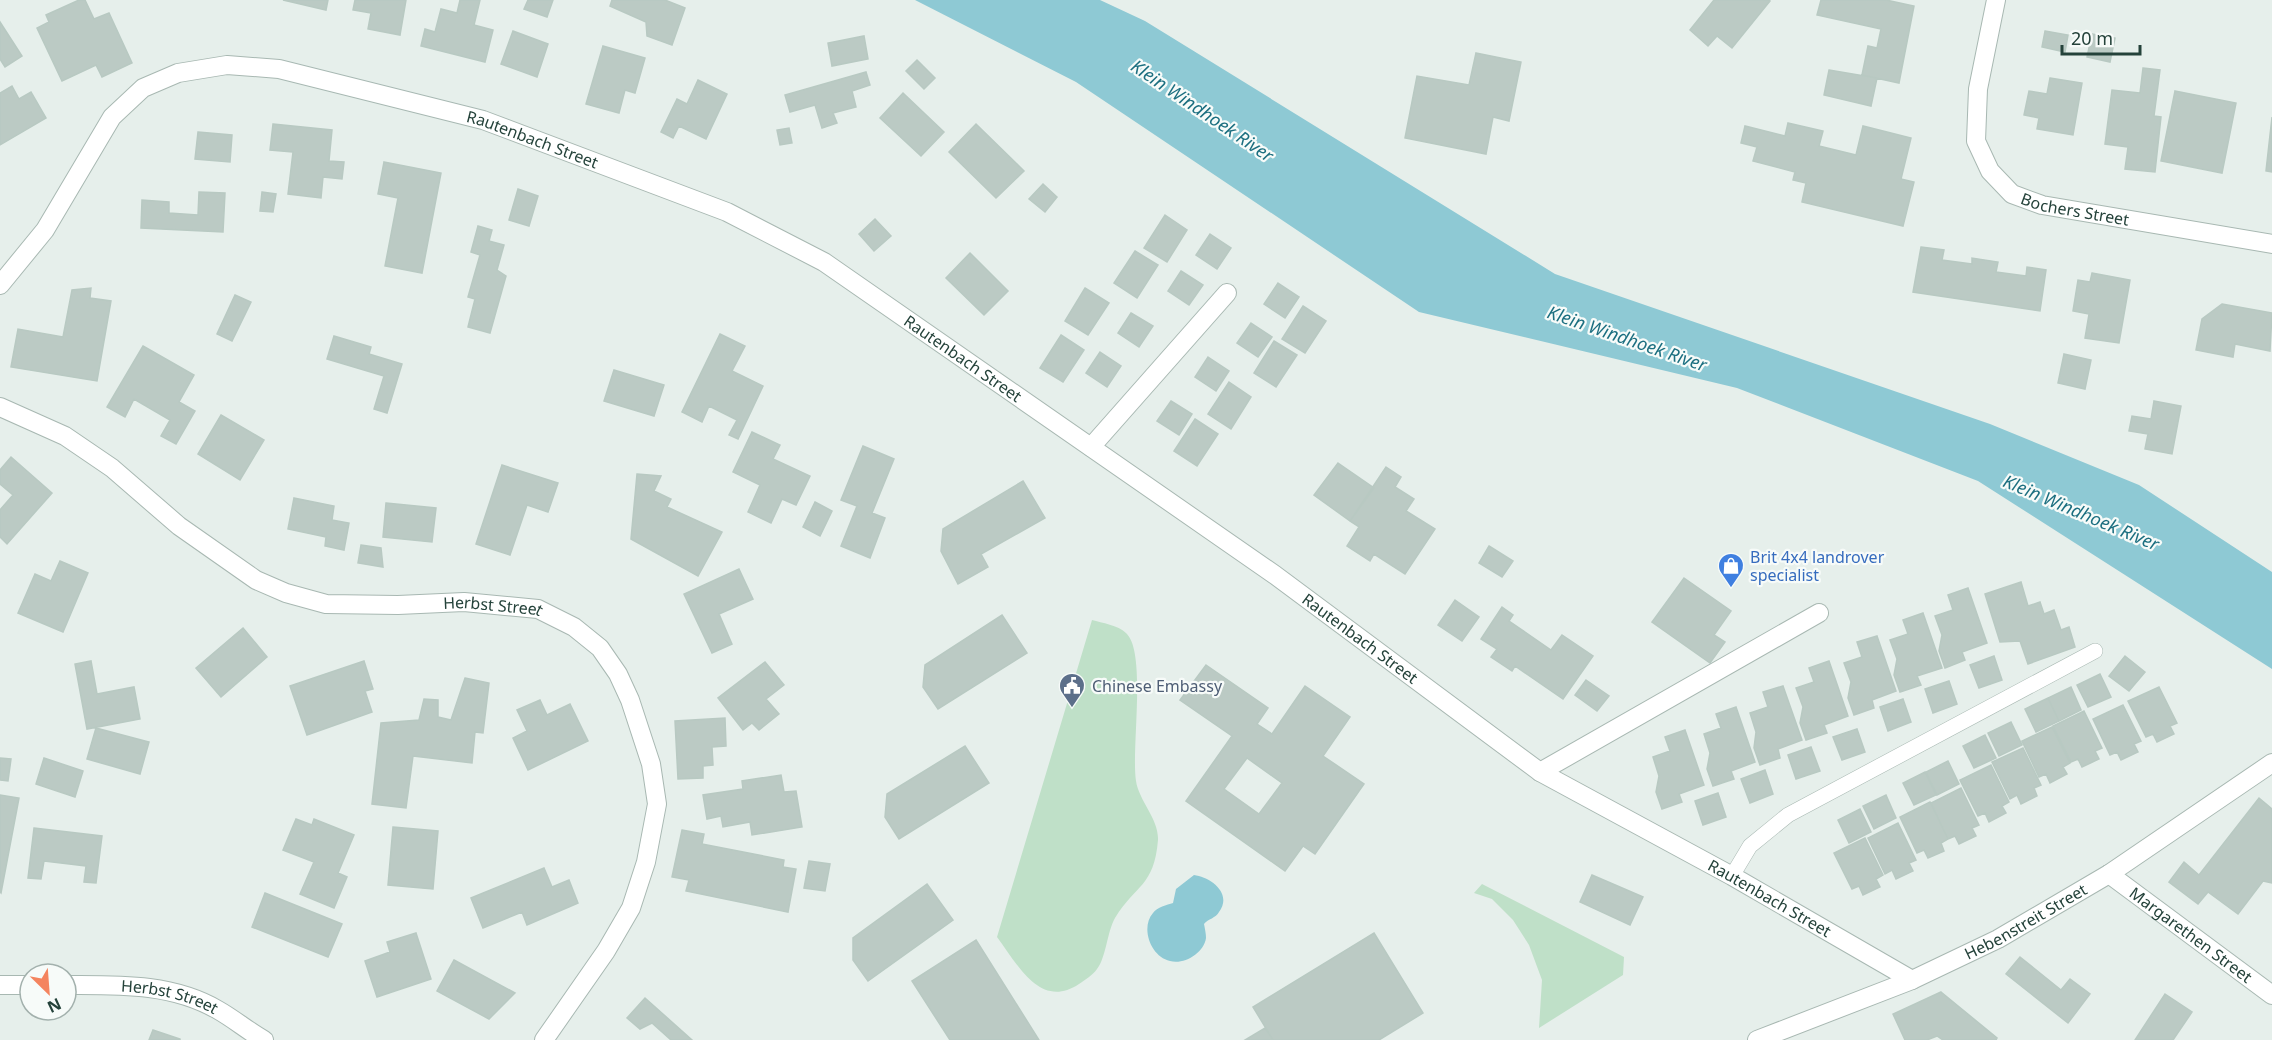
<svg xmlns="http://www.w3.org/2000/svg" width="2272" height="1040" viewBox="0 0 2272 1040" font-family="'Noto Sans',sans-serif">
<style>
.green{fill:#bfe0c8}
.water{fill:#8ec9d4}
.building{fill:#bbcac4;stroke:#b8c9c2;stroke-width:1.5;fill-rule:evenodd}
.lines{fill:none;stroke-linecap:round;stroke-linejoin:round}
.service-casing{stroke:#a8b8b2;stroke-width:16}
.minor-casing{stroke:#a8b8b2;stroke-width:20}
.service{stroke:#fff;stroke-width:15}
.minor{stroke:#fff;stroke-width:18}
.labels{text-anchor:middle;stroke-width:4.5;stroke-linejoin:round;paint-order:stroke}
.street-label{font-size:16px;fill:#24423a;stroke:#f7fbf9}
.shop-label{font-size:16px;fill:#366cbe;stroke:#f7fbf9;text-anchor:start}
.service-label{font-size:16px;fill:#4e5e75;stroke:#f7fbf9;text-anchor:start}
.water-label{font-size:18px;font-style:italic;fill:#1c6f80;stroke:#f7fbf9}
</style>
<rect width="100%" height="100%" fill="#e6efeb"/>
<!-- green -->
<path class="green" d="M1092,620C1102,623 1118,625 1126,633C1147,652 1131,748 1136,781C1139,801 1159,819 1158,840C1154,887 1136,884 1115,918C1107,932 1106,958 1097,969C1093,975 1085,980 1079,984C1040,1010 1018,965 997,937Z
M1482,884L1624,957L1623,975L1539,1028L1542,980L1529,945L1513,920L1492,899L1474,893Z"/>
<!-- water -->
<path class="water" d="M915,0H1100L1145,21L1555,274L1990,424L2139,485L2272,572V669L1978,481L1737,388L1419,312L1076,82Z
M1194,875C1210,877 1233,893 1219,912C1216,918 1208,919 1204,924C1205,929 1206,934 1206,938C1204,953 1184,965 1170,961C1151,957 1140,928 1153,913C1157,907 1167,905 1173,903L1176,889Z"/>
<!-- building -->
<path class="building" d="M79,0H85L94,19L109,13L132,63L102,77L96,65L62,81L37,28L49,22L46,15Z
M283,0H328L326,10Z
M355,0H406L400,35L368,29L371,13L353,10Z
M460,0H480L474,25L493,30L485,62L421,46L425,29L435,32L441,9L457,13Z
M528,0H553L547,17L524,9Z
M612,0H665L685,8L672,45L647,36L646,22L610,6Z
M1714,0H1768L1770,1L1732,48L1717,36L1708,46L1690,30Z
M1821,0H1886L1914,6L1899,83L1862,75L1868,46L1877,48L1881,29L1817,15Z
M0,22L22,56L5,67L0,59Z
M513,31L548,44L537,77L501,64Z
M2045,31L2068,35L2065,52L2042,47Z
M2092,34L2115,38L2110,62L2087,57Z
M864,36L868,59L832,66L828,43Z
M603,46L645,58L635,93L625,90L619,113L586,104Z
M1476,53L1521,62L1509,121L1493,117L1486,154L1405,138L1417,76L1469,85Z
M917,60L935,78L924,89L906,71Z
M2143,68L2160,70L2154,116L2161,117L2155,172L2125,169L2128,147L2105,144L2112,90L2140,93Z
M1829,70L1877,78L1871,106L1824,95Z
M866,72L870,85L852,91L856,107L833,113L837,123L822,128L815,105L790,112L785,95Z
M2050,78L2082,83L2073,135L2037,129L2039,118L2024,115L2029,91L2047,94Z
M698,80L727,94L706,139L679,126L673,138L661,132L677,99L687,104Z
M12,86L19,99L31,92L46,118L0,145V93Z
M2175,91L2236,103L2222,173L2161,161Z
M903,93L944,132L921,156L880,118Z
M2272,117V172L2266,171Z
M1788,123L1823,131L1819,146L1856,155L1863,126L1911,138L1901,179L1914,182L1903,226L1802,202L1806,183L1793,180L1795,172L1753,161L1757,147L1741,143L1745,126L1785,136Z
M273,124L332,130L329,161L344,162L342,179L323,177L321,198L288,194L293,152L270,150Z
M976,124L1024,171L996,198L949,152Z
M789,128L792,143L780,145L777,130Z
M198,132L232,135L230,162L195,159Z
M384,162L441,173L422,273L385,266L398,198L378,194Z
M1043,184L1057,197L1045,212L1029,199Z
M518,189L538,196L529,226L509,220Z
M199,192L225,193L223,232L141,228L142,200L169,202V213L198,215Z
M262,192L276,194L273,212L260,211Z
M1165,215L1187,230L1167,262L1144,248Z
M875,219L891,236L874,251L859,234Z
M478,226L492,230L489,241L504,245L497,270L506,276L490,333L468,327L475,299L468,297L480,255L471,252Z
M1210,234L1231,248L1217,269L1196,255Z
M1921,247L1944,250L1942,260L1972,264V258L1998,262L1996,272L2026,276L2027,267L2046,270L2040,311L1913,292Z
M1135,251L1158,265L1137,298L1114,283Z
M970,253L1008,291L984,315L946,278Z
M1181,271L1203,285L1189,305L1168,291Z
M2092,273L2130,280L2119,343L2085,338L2089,314L2073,311L2078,280L2090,282Z
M1278,283L1299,297L1285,318L1264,304Z
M91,288L90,298L111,301L97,381L11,367L18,329L63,337L72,290Z
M1085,288L1109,303L1088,335L1065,321Z
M235,295L251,302L232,341L217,334Z
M2222,304L2272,313L2270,351L2235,344L2233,357L2196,350L2202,319Z
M1303,306L1326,321L1305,353L1282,339Z
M1131,313L1153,326L1139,347L1118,333Z
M1251,323L1272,337L1258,357L1237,343Z
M720,334L745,346L732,371L763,386L738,439L729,435L737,420L709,406L702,422L682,412Z
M1061,335L1084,350L1063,382L1040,368Z
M334,336L371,347L369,354L402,364L387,413L374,409L384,376L327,359Z
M1274,341L1297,355L1276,387L1254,373Z
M143,346L194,375L179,402L195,411L176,444L161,436L170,420L134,399L125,417L107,407Z
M1100,352L1121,366L1107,387L1086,373Z
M2064,354L2091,360L2085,389L2058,383Z
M1208,357L1229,371L1216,391L1195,377Z
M614,370L664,385L654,416L604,401Z
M1229,382L1251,397L1231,429L1208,414Z
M1171,401L1192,414L1179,435L1157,421Z
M2154,401L2181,406L2172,454L2145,449L2148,434L2129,431L2132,416L2151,419Z
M221,415L264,440L240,480L198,454Z
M1195,419L1218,434L1197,466L1174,451Z
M752,432L780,445L773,459L810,476L796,505L782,499L771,523L748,512L760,485L733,472Z
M863,446L894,459L872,513L885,518L870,558L841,546L857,506L841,500Z
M11,457L52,493L7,544L0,537V510L13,495L0,484V470Z
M1338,463L1374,488L1350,521L1314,495Z
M502,465L558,483L548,512L527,505L510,555L476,544Z
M1386,467L1401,477L1395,487L1414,499L1406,511L1435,529L1405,574L1374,554L1370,561L1347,546L1359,527L1350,521Z
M637,474L661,476L654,491L671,499L667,507L722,532L698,576L631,539Z
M1023,481L1045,518L981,554L988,567L958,584L941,551L943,529Z
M294,498L334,506L332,520L349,523L344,550L325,546L326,537L288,529Z
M815,502L832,511L820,536L803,527Z
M386,503L436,508L432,542L383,537Z
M361,545L381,548L383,567L358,563Z
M1489,546L1513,561L1502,577L1479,563Z
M60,561L88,573L63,632L18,613L35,574L51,581Z
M739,569L753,599L719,614L732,644L712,653L684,594Z
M1684,578L1731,611L1714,635L1725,642L1710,663L1652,622Z
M2021,582L2028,606L2040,602L2044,614L2054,610L2061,630L2069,627L2075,647L2028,664L2020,641L2000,642L1985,594Z
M1968,588L1987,643L1962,652L1965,660L1945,668L1939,651L1942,635L1935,616L1953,610L1948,595Z
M1455,600L1479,617L1462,641L1438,625Z
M1502,607L1513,615L1509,621L1551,650L1562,635L1593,656L1563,699L1515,666L1512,671L1491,657L1497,649L1481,639Z
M1923,613L1942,668L1917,676L1921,685L1900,692L1894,675L1897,659L1890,640L1908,634L1903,620Z
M1002,615L1027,653L938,709L923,687L925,665Z
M243,628L267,657L221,697L196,668Z
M1877,636L1896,691L1872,700L1874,708L1854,715L1848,698L1851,682L1844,663L1862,657L1857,642Z
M1994,656L2002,680L1979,688L1970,665Z
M2125,656L2145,672L2129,691L2109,676Z
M91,661L97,694L134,687L140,719L87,729L75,664Z
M364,661L373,689L365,691L372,712L307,735L290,686Z
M1829,661L1848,716L1824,725L1827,733L1806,740L1800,723L1803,707L1796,688L1814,682L1809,668Z
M765,662L784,685L766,699L779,714L759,730L752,723L743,730L718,698Z
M1206,665L1268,708L1257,724L1272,734L1305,686L1350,717L1323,756L1364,784L1315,854L1303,846L1285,871L1186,801L1232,736L1180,700ZM1247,758L1282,783L1259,814L1224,789Z
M2100,674L2111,697L2088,707L2077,685Z
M465,678L489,683L483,733L475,732L472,763L413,756L406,808L372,804L381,723L419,720L424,699L438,700V717L451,720Z
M1586,680L1609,696L1597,711L1575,695Z
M1949,681L1957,704L1933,713L1925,689Z
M1783,686L1802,740L1778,749L1780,758L1760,765L1754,748L1756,732L1750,713L1768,707L1763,692Z
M2071,687L2081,710L2059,721L2048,698Z
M2159,687L2177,723L2170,726L2174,734L2157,742L2153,734L2146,737L2128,701Z
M2048,698L2059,721L2036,732L2025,709Z
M1903,699L1911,722L1888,731L1880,707Z
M540,700L547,715L570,704L588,741L528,770L513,738L527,731L517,710Z
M2123,705L2141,741L2134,744L2138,752L2121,760L2117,752L2110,755L2093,719Z
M1736,707L1755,762L1731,771L1734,779L1713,786L1707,769L1710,753L1704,734L1721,728L1716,714Z
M2084,711L2102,748L2095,751L2099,759L2082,767L2078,759L2071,762L2053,726Z
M725,718L726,746L712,747L713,765L703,766V778L678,779L675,721Z
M2011,722L2022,745L1999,756L1988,733Z
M2052,727L2070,763L2063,767L2067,774L2050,783L2046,774L2039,777L2022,741Z
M96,728L149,742L140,774L87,759Z
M1857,729L1865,752L1842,760L1833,737Z
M1685,730L1704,785L1679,794L1682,802L1662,809L1656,792L1659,776L1653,757L1670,751L1665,737Z
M1985,735L1996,758L1974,768L1963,746Z
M965,746L989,783L899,839L885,817L887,794Z
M1811,747L1820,771L1796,779L1788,755Z
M2023,748L2041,785L2034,788L2037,796L2021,804L2017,795L2010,799L1992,762Z
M0,758L11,759L8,781L0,780Z
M44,758L83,771L75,797L36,784Z
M1948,761L1959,784L1937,795L1926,772Z
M1991,765L2009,802L2002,806L2006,813L1989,822L1985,813L1978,816L1960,780Z
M1765,770L1773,794L1750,803L1741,779Z
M1925,772L1936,795L1914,805L1903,783Z
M781,775L784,792L796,791L802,827L752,835L750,822L723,827L721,816L707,819L703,795L743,789L742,781Z
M1961,788L1979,825L1972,828L1976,836L1959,844L1955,836L1948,839L1931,803Z
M1718,793L1726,817L1703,825L1695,801Z
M0,795L19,798L1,893L0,892Z
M1886,795L1896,818L1874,829L1863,806Z
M2259,798L2272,809V883L2263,881L2238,914L2208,892L2198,904L2169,882L2184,862L2199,875Z
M1930,802L1948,839L1941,843L1944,851L1928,858L1924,850L1917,853L1900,817Z
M1860,809L1871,832L1849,843L1838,820Z
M296,819L312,825L314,819L354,835L338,873L347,877L334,908L300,894L314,862L283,850Z
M1898,823L1916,860L1909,863L1913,871L1896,879L1892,870L1885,874L1868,838Z
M393,827L438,831L433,889L388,885Z
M34,828L102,836L96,883L84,882L86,866L44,861L41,879L28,878Z
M682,830L704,834L702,844L784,860L783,867L796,869L788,912L686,891L689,880L672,877Z
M1865,838L1883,875L1876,879L1880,887L1863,895L1859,886L1852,889L1834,853Z
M809,861L830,864L825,891L804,888Z
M544,868L552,887L569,880L578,903L527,925L522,912L483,928L471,898Z
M1592,875L1643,897L1630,925L1580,902Z
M927,884L953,920L868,981L853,960V938Z
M265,893L342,924L328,957L252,927Z
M416,933L431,979L377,997L365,961L390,952L387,942Z
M1374,933L1423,1013L1379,1040H1273L1253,1007Z
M976,940L1039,1040H950L912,981Z
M2020,957L2061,990L2070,979L2090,994L2068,1023L2006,974Z
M454,960L515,993L489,1019L437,991Z
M1941,992L1997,1038L1996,1040H1943L1937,1036L1927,1040H1905L1893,1014Z
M2165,994L2192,1012L2173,1040H2135Z
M645,998L692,1040H671L652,1023L640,1029L627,1018Z
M1265,1028L1273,1040H1245Z
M153,1030L180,1039V1040H149Z"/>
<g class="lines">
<defs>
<path id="service" d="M1732,876L1750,846L1788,815L2095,651"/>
<g id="minor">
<path id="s1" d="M1996,0L1978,89L1976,141L1990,171L2012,194L2042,205L2272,244"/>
<path id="s2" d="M0,285L45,230L112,117L143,88L178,73L227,65L279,69L483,120L727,212L824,262L1275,575L1540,772L1732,876L1912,980"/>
<path id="s3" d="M0,407L65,436L112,468L179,526L256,580L286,593L326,604L398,605L464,602L538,609L574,627L600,648L618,674L630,700L651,764L657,804L646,862L631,908L606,951L544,1040"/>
<path d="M1091,447L1227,293"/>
<path d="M1540,772L1819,613"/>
<path id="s4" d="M2109,874L2272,995"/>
<path d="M0,985H30"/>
<path id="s5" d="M66,985C118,985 172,983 218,1010C234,1019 248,1031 264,1040"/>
<path id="s6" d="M1757,1040L1912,980L1998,939L2109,874L2272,763"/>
</g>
</defs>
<!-- service casing -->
<use href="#service" class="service-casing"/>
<!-- minor casing -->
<use href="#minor" class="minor-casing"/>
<!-- service -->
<use href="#service" class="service"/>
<!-- minor -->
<use href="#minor" class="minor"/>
</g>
<!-- icons -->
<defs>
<symbol id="shop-pin" viewBox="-11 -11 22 30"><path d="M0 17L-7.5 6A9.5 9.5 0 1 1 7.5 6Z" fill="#3f7fe0" stroke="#f7fbf9"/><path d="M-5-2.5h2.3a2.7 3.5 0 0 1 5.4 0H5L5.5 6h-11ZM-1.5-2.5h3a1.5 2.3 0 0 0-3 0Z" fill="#fff"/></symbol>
<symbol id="civic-pin" viewBox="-11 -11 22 30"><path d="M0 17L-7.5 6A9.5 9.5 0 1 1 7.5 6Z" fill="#5c6f8a" stroke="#f7fbf9"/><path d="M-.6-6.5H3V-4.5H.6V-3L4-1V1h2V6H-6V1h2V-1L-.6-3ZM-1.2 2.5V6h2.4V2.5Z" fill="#fff"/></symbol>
</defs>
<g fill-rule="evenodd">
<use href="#shop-pin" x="1716" y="551" width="30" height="40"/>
<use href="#civic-pin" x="1057" y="671" width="30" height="40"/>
</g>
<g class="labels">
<!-- street labels -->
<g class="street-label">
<text dy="6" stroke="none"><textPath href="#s2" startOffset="648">Rautenbach Street</textPath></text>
<text dy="6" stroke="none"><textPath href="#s1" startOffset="273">Bochers Street</textPath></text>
<text dy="6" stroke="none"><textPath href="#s2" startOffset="1134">Rautenbach Street</textPath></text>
<text dy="6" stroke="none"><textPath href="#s3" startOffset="552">Herbst Street</textPath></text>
<text dy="6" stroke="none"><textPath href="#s2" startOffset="1620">Rautenbach Street</textPath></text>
<text dy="6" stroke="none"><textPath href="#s2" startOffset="2106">Rautenbach Street</textPath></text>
<text dy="6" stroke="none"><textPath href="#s6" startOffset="294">Hebenstreit Street</textPath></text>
<text dy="6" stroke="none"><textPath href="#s4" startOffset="102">Margarethen Street</textPath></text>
<text dy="6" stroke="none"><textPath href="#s5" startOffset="105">Herbst Street</textPath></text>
</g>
<!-- shop labels -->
<g class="shop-label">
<text x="1750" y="563">Brit 4x4 landrover<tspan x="1750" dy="18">specialist</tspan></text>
</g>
<!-- service labels -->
<g class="service-label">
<text x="1092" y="692">Chinese Embassy</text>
</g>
<!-- water labels -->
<g class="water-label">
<text transform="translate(1202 111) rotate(34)" y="6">Klein Windhoek River</text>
<text transform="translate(1627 339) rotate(19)" y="6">Klein Windhoek River</text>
<text transform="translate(2081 513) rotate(23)" y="6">Klein Windhoek River</text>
</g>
</g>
<!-- north arrow -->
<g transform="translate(48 992) rotate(155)"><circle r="28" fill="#f7fbf9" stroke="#a3b1ad" stroke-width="1.5"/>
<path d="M0-4.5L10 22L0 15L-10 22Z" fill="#f4845f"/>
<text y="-9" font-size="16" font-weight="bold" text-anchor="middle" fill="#24423a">N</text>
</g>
<!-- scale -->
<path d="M2062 45v9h78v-9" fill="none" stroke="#24423a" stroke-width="3"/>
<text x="2071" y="45" font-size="18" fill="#24423a" stroke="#f7fbf9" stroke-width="4.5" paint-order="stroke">20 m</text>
</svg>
